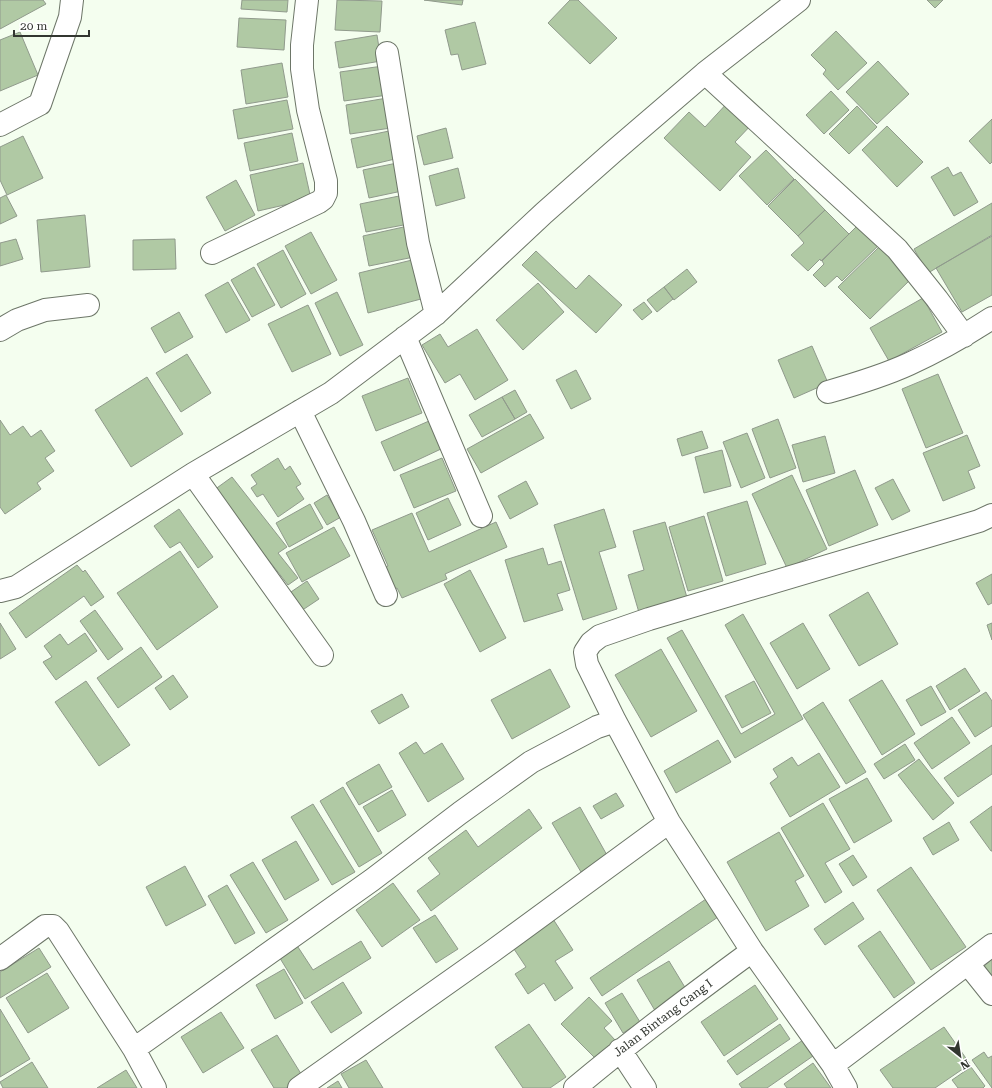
<svg xmlns="http://www.w3.org/2000/svg" width="992" height="1088" viewBox="0 0 992 1088" font-family="'Roboto Serif',serif">
<style>
.building{fill:#b0c9a4;stroke:#909a8c}
.lines{fill:none;stroke-linecap:round;stroke-linejoin:round}
.minor-casing{stroke:#6d7668;stroke-width:24}
.minor{stroke:#fff;stroke-width:22}
.labels{text-anchor:middle;stroke-width:3;stroke-linejoin:round;paint-order:stroke}
.street-label{font-size:12px;fill:#323630;stroke:#fff}
</style>
<rect width="100%" height="100%" fill="#f4feef"/>
<!-- building -->
<path class="building" d="M0,0H43L46,4L0,29Z
M242,0H288L287,12L241,9Z
M337,0L382,1L380,32L335,30Z
M424,0H463L462,5Z
M570,0H578L617,38L590,64L548,23Z
M927,0H943L935,8Z
M239,18L286,20L284,50L237,47Z
M475,22L486,64L462,70L458,54L451,55L445,30Z
M836,31L867,63L838,90L823,74L826,70L811,55Z
M20,32L38,75L0,91V40Z
M377,35L381,61L339,68L335,42Z
M878,61L909,94L877,124L846,92Z
M282,63L288,97L246,104L241,70Z
M383,66L388,95L344,101L340,72Z
M831,91L849,110L824,134L806,115Z
M387,98L391,128L350,134L346,105Z
M287,100L293,129L238,139L233,110Z
M730,100L754,122L735,142L751,157L720,191L664,138L689,112L705,127Z
M857,106L877,127L849,154L829,134Z
M992,119V162L990,164L969,141Z
M887,126L923,162L897,187L862,150Z
M446,128L453,158L424,165L417,136Z
M389,131L395,159L357,168L351,139Z
M292,133L298,161L250,171L244,143Z
M23,136L43,178L7,195L0,180V147Z
M766,150L794,179L767,205L739,176Z
M303,163L311,199L258,211L250,175Z
M397,163L402,191L369,198L363,170Z
M948,167L953,176L961,172L978,202L954,216L931,177Z
M458,168L465,198L436,206L429,176Z
M795,179L825,210L798,236L768,206Z
M236,180L255,215L225,231L206,197Z
M6,195L17,216L0,224V198Z
M404,195L409,224L366,232L360,204Z
M992,203V235L928,273L914,249Z
M825,210L849,234L821,261L820,259L808,271L791,255L804,243L798,236Z
M85,215L90,267L41,272L37,220Z
M861,222L881,243L842,281L837,276L825,287L813,275L824,264L822,261Z
M408,226L414,257L369,266L363,236Z
M311,232L337,280L311,294L285,246Z
M992,236V295L962,312L936,268Z
M16,239L23,259L0,266V243Z
M175,239L176,269L133,270V240Z
M879,247L911,279L870,319L838,287Z
M283,250L306,294L281,308L257,264Z
M536,251L576,289L589,275L622,305L596,333L522,265Z
M412,260L421,299L368,313L359,273Z
M254,267L275,305L252,317L231,280Z
M687,269L697,282L674,300L664,287Z
M228,282L250,320L226,333L205,295Z
M538,283L564,312L523,350L496,320Z
M664,287L673,299L657,312L647,300Z
M337,292L363,345L340,356L315,303Z
M923,298L942,332L889,361L870,328Z
M644,302L652,312L642,320L633,310Z
M308,305L331,354L292,372L268,324Z
M179,312L193,337L165,353L151,328Z
M477,329L508,380L475,400L460,374L445,383L422,345L440,334L448,347Z
M812,346L828,383L794,398L778,360Z
M187,354L211,393L181,412L156,373Z
M576,370L591,399L571,409L556,380Z
M938,374L963,433L926,448L902,389Z
M147,377L183,434L131,467L95,410Z
M408,378L422,413L376,431L362,396Z
M515,390L527,412L515,419L502,397Z
M502,397L515,419L482,437L469,415Z
M530,414L544,438L481,473L467,449Z
M778,419L796,468L770,478L752,429Z
M0,420L10,435L23,426L31,437L41,430L55,451L45,458L54,471L37,483L41,489L5,514L0,507Z
M429,421L441,449L394,471L381,442Z
M702,431L708,448L682,456L677,439Z
M747,433L765,478L741,488L723,442Z
M967,435L980,466L968,471L975,488L943,501L923,453Z
M825,436L835,473L803,482L792,445Z
M722,450L731,486L704,493L695,457Z
M278,458L285,470L290,466L301,484L296,487L304,499L278,517L263,494L257,497L251,488L257,484L251,475Z
M442,458L456,491L414,508L400,475Z
M855,470L878,525L829,546L806,490Z
M792,475L827,549L787,568L752,494Z
M232,477L287,547L278,553L298,578L288,585L214,490Z
M893,479L910,511L892,520L875,488Z
M526,481L538,504L510,519L498,496Z
M327,495L341,517L327,525L314,503Z
M448,498L461,525L428,540L416,513Z
M747,501L766,564L726,576L707,513Z
M310,504L323,528L289,547L276,523Z
M179,509L213,557L198,568L180,542L170,548L154,526Z
M604,509L616,547L599,552L617,609L583,620L554,525Z
M412,513L429,552L496,522L507,547L445,574L447,579L402,598L397,588L392,590L382,569L388,566L372,530Z
M704,516L723,581L688,591L669,527Z
M665,522L688,601L640,616L628,575L644,570L633,531Z
M334,527L350,556L302,582L286,553Z
M543,548L548,565L561,561L570,590L557,594L563,610L524,622L505,560Z
M180,551L218,607L157,650L117,593Z
M77,565L83,572L85,570L104,597L91,606L84,596L26,638L9,613Z
M470,570L506,638L480,652L444,584Z
M992,574V603L988,605L976,583Z
M307,581L319,599L301,611L288,594Z
M868,592L898,644L859,666L829,615Z
M95,610L123,649L108,660L80,621Z
M743,614L803,719L735,758L667,638L682,630L741,734L775,714L725,625Z
M0,623L16,649L0,659Z
M803,623L830,669L797,689L770,643Z
M992,623V640L987,625Z
M85,633L97,651L56,680L43,662L52,657L44,646L60,634L68,645Z
M141,647L162,677L118,708L97,678Z
M661,649L697,711L651,737L615,675Z
M965,668L980,691L950,710L936,686Z
M550,669L570,707L512,739L491,700Z
M173,675L188,697L170,710L155,688Z
M882,680L915,734L882,755L849,700Z
M86,681L130,745L99,766L55,702Z
M754,681L771,713L742,728L725,696Z
M931,686L946,712L921,726L906,700Z
M986,692L992,701V726L975,737L958,710Z
M402,694L409,707L379,724L371,711Z
M823,702L866,772L846,784L803,715Z
M952,717L970,743L932,769L914,743Z
M718,740L731,762L676,793L664,771Z
M416,742L424,754L442,743L464,779L428,802L399,753Z
M905,744L915,760L884,779L874,764Z
M992,745V774L958,797L944,778Z
M819,753L840,787L790,817L770,783L778,777L773,769L792,757L798,766Z
M919,759L954,803L933,820L898,775Z
M379,764L392,787L359,805L346,783Z
M867,778L892,821L854,843L829,799Z
M343,787L382,853L359,867L320,801Z
M392,790L406,815L378,832L363,807Z
M616,793L624,806L601,819L593,806Z
M823,803L850,849L825,863L842,892L825,903L781,828Z
M313,804L355,872L332,885L291,817Z
M992,806V851H991L970,822Z
M580,807L608,857L581,872L552,823Z
M529,809L542,828L431,911L417,891L440,874L428,858L466,830L478,847Z
M949,822L959,840L933,855L923,838Z
M779,832L804,876L795,881L809,906L766,931L727,862Z
M296,841L319,880L285,900L262,860Z
M853,855L867,877L853,886L839,864Z
M253,862L288,920L266,933L230,875Z
M185,866L206,905L166,926L146,887Z
M911,867L966,947L931,970L877,890Z
M393,883L420,920L382,947L356,910Z
M227,885L255,933L235,944L208,896Z
M706,899L718,917L602,996L590,978Z
M853,902L864,919L825,945L814,929Z
M435,915L458,949L436,963L413,928Z
M553,919L573,950L555,961L573,988L555,1001L544,983L528,994L515,974L526,967L512,946Z
M880,931L915,983L894,998L858,946Z
M361,941L371,958L305,999L278,955L296,944L313,970Z
M39,948L51,967L0,998V972Z
M992,959V982L981,969Z
M669,961L689,994L657,1014L637,980Z
M284,969L303,1003L275,1019L256,985Z
M47,973L69,1008L28,1033L6,998Z
M343,982L362,1013L331,1033L311,1002Z
M755,985L778,1019L724,1056L701,1022Z
M622,993L640,1022L623,1033L605,1003Z
M589,997L612,1021L604,1028L615,1040L595,1058L561,1024Z
M0,1009L30,1059L0,1077Z
M221,1012L244,1048L203,1073L181,1037Z
M529,1024L566,1077L550,1088H523L495,1047Z
M780,1024L790,1039L737,1075L727,1061Z
M944,1027L970,1064L935,1088H893L880,1070Z
M277,1035L303,1077L286,1088H274L251,1050Z
M803,1040L813,1056L767,1088H742L739,1084Z
M984,1052L988,1058L992,1056V1088L972,1060Z
M366,1060L383,1088H349L341,1074Z
M32,1062L48,1088H3L0,1082Z
M813,1063L831,1088H787L784,1084Z
M971,1067L985,1086L983,1088H958L952,1080Z
M126,1070L137,1088H97Z
M338,1081L342,1088H327Z"/>
<g class="lines">
<defs>
<path id="minor" d="M387,53L418,243L436,314
M705,73L897,249L937,299L964,336
M0,125L40,104L70,17L72,0
M212,253L319,202L323,199L326,193V181L308,110L302,69V45L307,0
M0,330L17,320L45,310L88,305
M405,337L481,516
M828,392C856,384 883,376 909,364C938,351 966,335 992,318
M300,411L354,521L386,595
M193,474L322,655
M0,591L16,587L193,474L331,393L436,314L544,213L613,152L705,73L799,0
M0,959L45,926H53L58,931L134,1049L155,1088
M968,964L992,994
M134,1049L372,880L460,813L531,762L597,727L615,721
M620,1050L645,1088
M833,1065L752,951L669,822L615,721L587,664L585,652L591,643L600,636L649,619L979,521L992,515
M299,1088L490,953L669,822
M575,1088C632,1040 692,995 752,951
M846,1088L833,1065L992,945"/>
</defs>
<!-- minor casing -->
<use href="#minor" class="minor-casing"/>
<!-- minor -->
<use href="#minor" class="minor"/>
</g>
<g class="labels">
<!-- street labels -->
<g class="street-label">
<text transform="translate(663 1018) rotate(-37)" y="4">Jalan Bintang Gang I</text>
</g>
</g>
<!-- north arrow -->
<g transform="translate(960 1056) rotate(150)" stroke="#ffffff" stroke-width="3" paint-order="stroke">
<path d="M0-3L7 15L0 10L-7 15Z" fill="#323630"/>
<text y="-6" font-size="11" font-weight="bold" text-anchor="middle" fill="#323630">N</text>
</g>
<!-- scale -->
<path d="M14 30v6h75v-6" fill="none" stroke="#323630" stroke-width="2"/>
<text x="20" y="30" font-size="12" fill="#323630" stroke="#ffffff" stroke-width="3" paint-order="stroke">20 m</text>
</svg>
